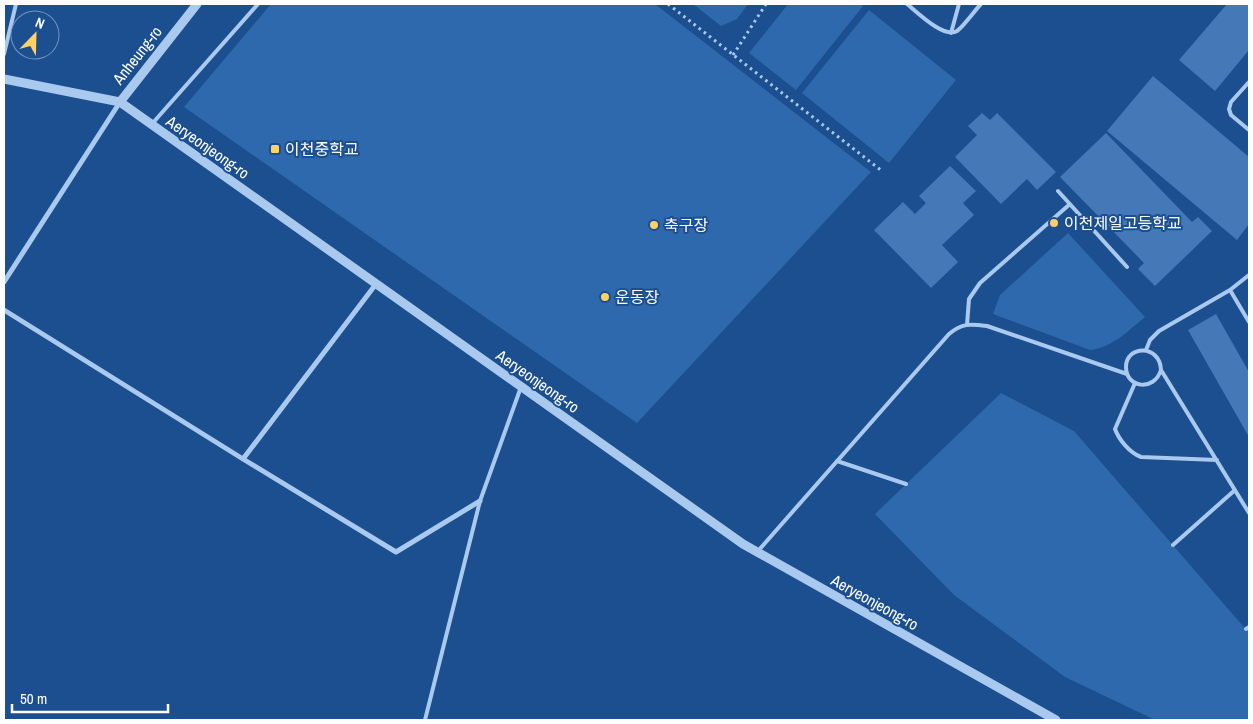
<svg xmlns="http://www.w3.org/2000/svg" width="1253" height="724" viewBox="0 0 1253 724" font-family="'Archivo Narrow','Noto Sans KR',sans-serif">
<style>
.green{fill:#2e69ad}
.building{fill:#4478b7}
.lines{fill:none;stroke-linecap:round;stroke-linejoin:round}
.path{stroke:#a9c9ee;stroke-width:3;stroke-dasharray:2.5 4;stroke-linecap:butt}
.service{stroke:#a9c9ee;stroke-width:4}
.minor{stroke:#a9c9ee;stroke-width:5}
.tertiary{stroke:#a9c9ee;stroke-width:9}
.poi-dot{fill:#ffd166;stroke:#1b4f8f;stroke-width:2}
.labels{text-anchor:middle;stroke-width:4;stroke-linejoin:round;paint-order:stroke}
.street-label{font-size:16px;fill:#fff;stroke:#1b4f8f}
.poi-label{font-size:16px;fill:#fff;stroke:#1b4f8f;text-anchor:start}
</style>
<rect width="100%" height="100%" fill="#1b4f8f"/>
<!-- green -->
<path class="green" d="M271,4H655L871,172L637,423L184,107Z
M693,4H748L737,19L721,26Z
M788,4H860L863,6L796,90L749,53Z
M869,10L956,80L889,163L802,93Z
M1068,233L1145,317C1129,330 1112,348 1090,350L993,314L1000,295Z
M1001,393L1074,431L1249,633V720H1155L1065,677L954,595L875,514Z"/>
<!-- building -->
<path class="building" d="M1227,4H1249V50L1215,91L1179,60Z
M1153,76L1249,157V224L1237,240L1107,131Z
M982,113L990,120L997,113L1056,172L1037,190L1027,179L1001,204L955,157L977,135L968,126Z
M1106,133L1192,222L1198,217L1212,231L1155,286L1138,269L1144,263L1060,177Z
M950,166L976,191L963,203L974,215L942,245L958,262L931,288L874,230L903,202L915,214L926,203L919,196Z
M1216,314L1249,372V437L1188,330Z"/>
<g class="lines">
<!-- path -->
<path class="path" d="M668,4L882,171
M733,55L766,4"/>
<!-- service -->
<path class="service" d="M907,4C917,12 944,39 957,31C964,26 975,10 981,4
M951,33L959,4
M4,54L16,4
M1249,82L1231,102L1229,109L1231,115L1249,130
M151,125L258,4
M1058,191L1127,267
M1230,290L1249,275
M967,325L969,299L980,283L1070,204
M1146,350L1150,340L1159,331L1230,290L1249,322
M1161,370C1154,392 1126,388 1126,367C1126,345 1160,344 1161,370L1249,513
M1135,383L1115,429C1119,440 1130,453 1141,457L1217,460
M837,461L906,484
M1173,545L1235,490
M758,551L949,334C962,323 970,324 987,326L1127,374
M1246,629L1249,627
M425,720L480,501L521,387"/>
<!-- minor -->
<path class="minor" d="M4,282L120,102
M4,310L243,459L396,552L480,501
M243,459L376,284"/>
<!-- tertiary -->
<path class="tertiary" d="M4,79L120,102L743,544L1056,720
M120,102L197,4"/>
</g>
<!-- markers -->
<g class="poi-dot">
<rect x="270" y="144" width="10" height="10" rx="2.5"/>
<circle cx="1054" cy="223" r="5"/>
<circle cx="654" cy="225" r="5"/>
<circle cx="605" cy="297" r="5"/>
</g>
<g class="labels">
<!-- street labels -->
<g class="street-label">
<text transform="translate(137 55) rotate(-52)" y="6">Anheung-ro</text>
<text transform="translate(208 147) rotate(35)" y="6">Aeryeonjeong-ro</text>
<text transform="translate(538 381) rotate(35)" y="6">Aeryeonjeong-ro</text>
<text transform="translate(875 602) rotate(29)" y="6">Aeryeonjeong-ro</text>
</g>
<!-- poi labels -->
<g class="poi-label">
<text x="285" y="155">이천중학교</text>
<text x="1064" y="229">이천제일고등학교</text>
<text x="664" y="231">축구장</text>
<text x="615" y="303">운동장</text>
</g>
</g>
<!-- border -->
<rect width="1253" height="724" fill="none" stroke="#ffffff" stroke-width="10"/>
<!-- north arrow -->
<g transform="translate(35 35) rotate(23)"><circle r="24" fill="#1b4f8f" stroke="#7695bc"/>
<path d="M0-4L9 19L0 12L-9 19Z" fill="#ffd166"/>
<text y="-8" font-size="14" font-weight="bold" text-anchor="middle" fill="#ffffff">N</text>
</g>
<!-- scale -->
<path d="M12 704v8h156v-8" fill="none" stroke="#ffffff" stroke-width="2.5"/>
<text x="20" y="704" font-size="15" fill="#ffffff" stroke="#1b4f8f" stroke-width="4" paint-order="stroke">50 m</text>
</svg>
